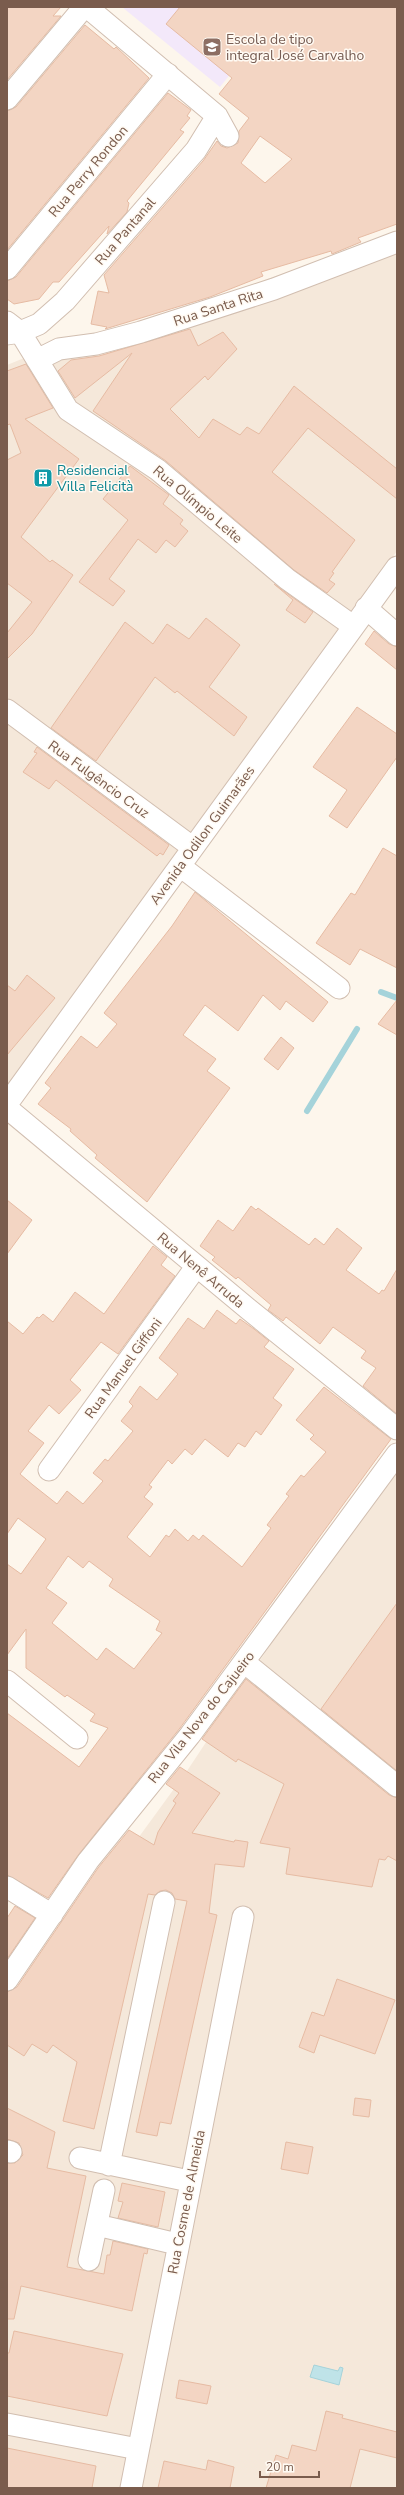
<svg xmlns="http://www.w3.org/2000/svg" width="404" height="2495" viewBox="0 0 404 2495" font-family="'Nunito Sans',sans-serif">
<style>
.residential{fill:#f5e8da}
.education{fill:#f3e8fa}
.water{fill:#bfe3e8;stroke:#a5d3da}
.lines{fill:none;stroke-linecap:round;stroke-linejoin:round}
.stream{stroke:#a5d3da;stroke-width:6}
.building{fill:#f3d5c3;stroke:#e6bba3;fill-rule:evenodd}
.minor-casing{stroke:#d1beb0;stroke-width:23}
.minor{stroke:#fff;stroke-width:21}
.labels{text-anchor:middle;stroke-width:3;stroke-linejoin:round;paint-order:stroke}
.education-label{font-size:14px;fill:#785e54;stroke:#fffaf3;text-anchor:start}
.street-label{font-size:14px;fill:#7a5c4d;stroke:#fffaf3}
.culture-label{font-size:14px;fill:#0d838f;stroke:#fffaf3;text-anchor:start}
</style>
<rect width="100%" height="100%" fill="#fdf6ec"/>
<!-- residential -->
<path class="residential" d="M397,234V551L7,1091V365L39,352L103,336Z
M397,1453V2488H7V2018L187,1771Z"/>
<!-- education -->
<path class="education" d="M122,7H284L220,87Z"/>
<!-- water -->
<path class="water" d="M314,2365L338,2371L340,2367L343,2368L339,2385L310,2377Z"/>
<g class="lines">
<!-- stream -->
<path class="stream" d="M381,992L397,998
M307,1111L357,1029"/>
</g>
<!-- building -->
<path class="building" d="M7,7H61L53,16H61L7,80Z
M180,7H397V224L358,238L361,242L332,254L331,251L261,272L263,276L210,297L105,329L107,327L91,324L98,291L109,293L104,275L203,161L217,141L221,146L227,148L238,143L239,131L249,118L219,94L232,78L166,24ZM260,136L292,159L265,183L241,163Z
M85,25L114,49L116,47L149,78L7,250V111L16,107Z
M168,93L191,110L187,116L190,118L180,130L184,132L127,201L129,203L127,212L107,234L109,226L59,282H53L39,299L14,304L7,299V281L16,277Z
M190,329L198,346L223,332L237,349L208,380L205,376L170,409L199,438L213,419L240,435L247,427L259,434L294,386L397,469V499L308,428L272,472L355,540L332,572L334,573L329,580L335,584L327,593L294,570L166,461L93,411L132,353L75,398L58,371L71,360L99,356Z
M26,364L53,408L25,419L79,459L21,537L50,562L52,560L73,575L32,634L7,659V633L32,602L7,583V460L21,453L10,424L7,425V371Z
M130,466L169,495L163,504L183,520L180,524L188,531L175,547L166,540L156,553L138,539L109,579L125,591L113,606L79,582L128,520L103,499Z
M274,584L313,612L305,623L286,610L293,600Z
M206,618L240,645L209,687L247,717L234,736L177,691L175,693L155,677L96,761L51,728L125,622L153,644L167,624L189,639Z
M374,631L389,644L397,647V670L365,644Z
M357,707L397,734V757L347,828L329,816L347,790L313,767Z
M37,747L169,845L163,855L160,853L157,856L56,780L49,789L23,772L37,753L34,752Z
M383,848L397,856V968L360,949L350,965L316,943L351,893L355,895Z
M195,892L328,1002L313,1022L286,1001L280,1010L263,995L238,1031L205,1005L183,1035L216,1059L207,1071L230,1088L147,1202L95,1158L97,1155L70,1131L71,1129L38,1104L51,1088L45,1083L81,1036L97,1048L117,1024L104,1013L172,926Z
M27,975L55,998L7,1055V985L15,991Z
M397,1000V1035L378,1024Z
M281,1037L294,1048L278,1070L264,1059Z
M7,1200L32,1220L7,1254Z
M251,1206L256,1210L258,1208L309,1245L315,1238L324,1245L337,1228L362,1248L346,1270L379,1294L382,1290L384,1291L397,1269V1414L363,1386L376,1368L361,1358L366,1351L333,1327L320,1344L286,1317L283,1321L268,1310L271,1305L238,1277L236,1279L212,1260L215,1257L200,1246L218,1220L233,1231Z
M153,1246L167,1257L161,1265L175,1276L118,1354L101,1342L70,1380L81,1390L59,1414L49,1405L28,1431L44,1443L20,1474L33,1485L57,1504L67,1491L83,1504L103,1481L93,1473L105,1459L108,1461L133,1431L121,1421L133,1406L129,1402L140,1386L157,1400L178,1374L159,1358L188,1318L204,1329L217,1310L236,1324L240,1319L254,1329L269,1341L264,1347L294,1369L273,1398L282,1405L261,1435L256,1431L245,1447L238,1443L228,1457L205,1439L192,1455L185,1449L172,1464L168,1460L149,1485L152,1487L144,1497L153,1504L127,1537L150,1557L166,1535L169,1537L175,1529L188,1541L193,1535L199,1540L203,1535L242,1567L271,1528L267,1525L289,1496L286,1494L301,1475L304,1477L326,1452L310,1439L314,1435L296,1420L324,1387L391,1439L180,1728L79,1854L48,1898L7,1875V1713L79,1767L108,1728L90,1721L95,1714L67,1695L65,1697L26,1668V1629L7,1655V1564L21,1574L46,1539L18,1518L7,1534V1321L23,1334L37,1317L39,1318L43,1314L53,1322L75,1292L104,1314ZM68,1556L83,1568L89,1561L113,1579L109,1586L160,1621L156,1630L162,1633L134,1669L106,1648L97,1660L52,1623L67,1603L46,1588Z
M397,1603V1771L321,1709Z
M246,1679L389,1795L397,1798V1861L388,1856L385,1860L379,1859L372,1887L286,1874L290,1848L260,1843L284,1784L238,1759L236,1762L202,1739Z
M180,1767L220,1793L192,1833L234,1842L235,1840L248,1842L244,1867L215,1864L209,1913L217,1915L171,2124L160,2122L157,2136L136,2132L187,1901L175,1899L172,1893L166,1890L160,1891L155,1895L148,1894L94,2129L63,2121L77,2062L53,2045L47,2053L32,2044L24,2056L7,2045V1992L17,1987L98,1868L129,1830L154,1845L158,1832L176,1803L173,1801L179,1793L166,1784Z
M15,1906L35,1918L7,1959V1918Z
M337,1979L395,2000L375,2054L320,2035L314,2053L299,2047L312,2012L324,2016Z
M355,2098L371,2100L369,2117L353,2115Z
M7,2108L55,2132L47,2168L86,2176L67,2267L104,2274L107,2255H110L113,2241L148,2249L147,2254L144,2253L132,2311L21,2286L14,2319H7V2163H15L23,2155L19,2143L7,2139Z
M286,2142L313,2147L308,2174L281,2169Z
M122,2183L165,2192L158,2227L118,2218L123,2202L118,2201Z
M14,2331L123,2354L107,2416L7,2396V2353H9Z
M179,2380L211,2386L207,2404L176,2398Z
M326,2411L343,2415L342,2418L397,2432V2458L360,2449L350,2488H266L276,2455L288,2459L292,2445L316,2451Z
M7,2448L96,2466L92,2488H7Z
M208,2460L234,2467L230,2488H158L164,2461L206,2470Z"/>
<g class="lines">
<defs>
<path id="minor" d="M87,7L217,116L228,136
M7,99L84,7
M7,269L168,74
M7,322L20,332L68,410L158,470L287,579L353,626
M7,334L20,332L39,324L65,301L196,150L217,116
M37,360L59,349L96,344L141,332L274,289L397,242
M366,608L397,635
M7,710L192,847
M180,866L339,988
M7,1104L397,567
M7,1108L247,1308L397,1429
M49,1470L196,1267
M244,1662L397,1786
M7,1681L77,1738
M7,1887L52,1915
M7,1980L88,1861L190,1735L397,1454
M7,2151L11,2152
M80,2158L189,2181
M109,2165L164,1902
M97,2225L177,2244
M89,2260L104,2190
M7,2424L138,2449
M131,2488L243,1917"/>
</defs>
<!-- minor casing -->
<use href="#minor" class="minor-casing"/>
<!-- minor -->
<use href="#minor" class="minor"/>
</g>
<!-- icons -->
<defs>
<symbol id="school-square" viewBox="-11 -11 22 22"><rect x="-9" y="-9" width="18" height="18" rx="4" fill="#8d6e63" stroke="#fffaf3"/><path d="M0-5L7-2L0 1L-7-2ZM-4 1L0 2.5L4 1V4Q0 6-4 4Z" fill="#fff"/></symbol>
<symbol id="building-square" viewBox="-11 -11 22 22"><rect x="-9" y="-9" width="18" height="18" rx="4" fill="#0f9aa8" stroke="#fffaf3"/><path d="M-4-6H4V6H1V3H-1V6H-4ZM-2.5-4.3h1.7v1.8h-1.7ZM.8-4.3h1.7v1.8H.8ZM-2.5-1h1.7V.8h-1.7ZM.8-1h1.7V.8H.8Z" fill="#fff"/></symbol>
</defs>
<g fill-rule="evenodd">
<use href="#school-square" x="201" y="36" width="22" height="22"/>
<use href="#building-square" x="32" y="467" width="22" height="22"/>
</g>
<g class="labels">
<!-- education labels -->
<g class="education-label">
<text x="226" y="44">Escola de tipo<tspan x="226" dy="16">integral José Carvalho</tspan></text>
</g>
<!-- street labels -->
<g class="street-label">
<text transform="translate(88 171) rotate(-50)" y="5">Rua Perry Rondon</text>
<text transform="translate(125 231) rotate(-49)" y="5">Rua Pantanal</text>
<text transform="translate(218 307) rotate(-18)" y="5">Rua Santa Rita</text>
<text transform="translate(198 504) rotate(40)" y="5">Rua Olímpio Leite</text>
<text transform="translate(99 779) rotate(36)" y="5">Rua Fulgêncio Cruz</text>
<text transform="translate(202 835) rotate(-54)" y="5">Avenida Odilon Guimarães</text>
<text transform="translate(201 1270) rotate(40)" y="5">Rua Nenê Arruda</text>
<text transform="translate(123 1368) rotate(-54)" y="5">Rua Manuel Giffoni</text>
<text transform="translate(201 1717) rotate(-52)" y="5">Rua Vila Nova do Cajueiro</text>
<text transform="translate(186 2202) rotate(-79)" y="5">Rua Cosme de Almeida</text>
</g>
<!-- culture labels -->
<g class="culture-label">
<text x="57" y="475">Residencial<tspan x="57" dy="16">Villa Felicità</tspan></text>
</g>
</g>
<!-- border -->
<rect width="404" height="2495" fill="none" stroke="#7a5c4d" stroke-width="16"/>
<!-- scale -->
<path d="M260 2471v6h59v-6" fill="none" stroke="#7a5c4d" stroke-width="2"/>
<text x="266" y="2471" font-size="12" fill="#7a5c4d" stroke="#fffaf3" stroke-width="3" paint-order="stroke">20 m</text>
</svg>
